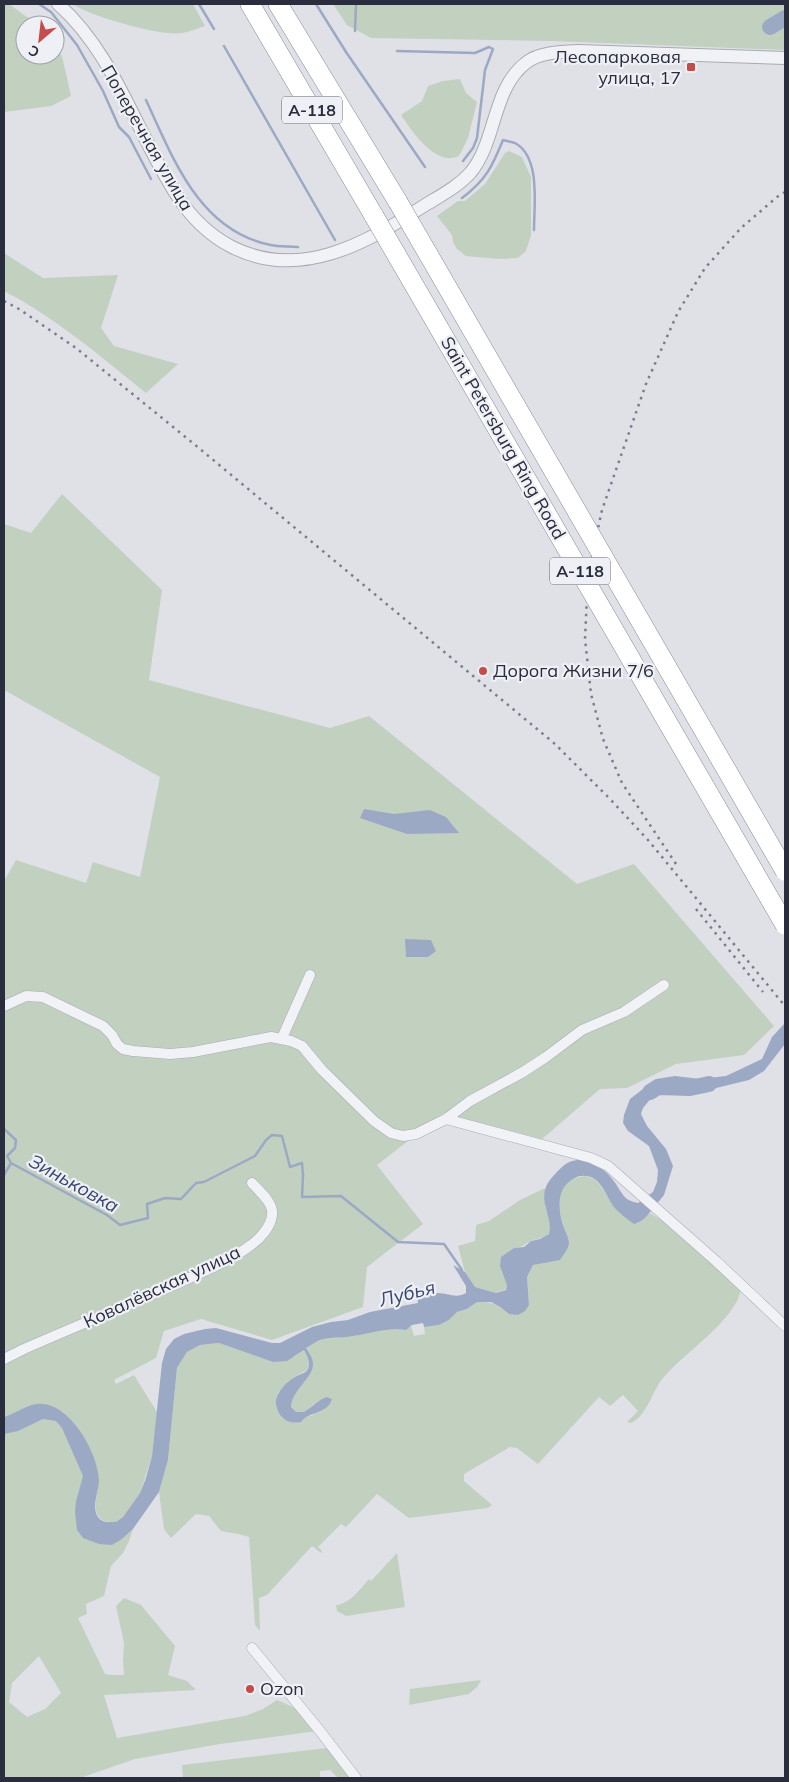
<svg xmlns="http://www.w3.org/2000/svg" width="789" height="1782" viewBox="0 0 789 1782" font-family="Mulish,sans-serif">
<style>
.green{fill:#c2d0c0;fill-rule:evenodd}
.water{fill:#9ca9c5}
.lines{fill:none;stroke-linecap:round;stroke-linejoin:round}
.stream{stroke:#9ca9c5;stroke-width:2.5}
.river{stroke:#9ca9c5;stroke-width:16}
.minor-casing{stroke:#a8abb4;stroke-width:11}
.tertiary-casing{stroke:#a8abb4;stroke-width:14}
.motorway-casing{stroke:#878c9d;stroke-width:20}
.minor{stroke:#f1f2f6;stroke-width:10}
.tertiary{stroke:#f1f2f6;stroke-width:12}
.motorway{stroke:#fff;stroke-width:19}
.rail{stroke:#797e8f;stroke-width:2.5;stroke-dasharray:2.5 5;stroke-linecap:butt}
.motorway-bridge-casing{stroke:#878c9d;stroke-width:20;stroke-linecap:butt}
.motorway-bridge{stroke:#fff;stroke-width:19}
.poi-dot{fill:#c44d4b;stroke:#eef0f5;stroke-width:2}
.labels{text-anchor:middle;stroke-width:4.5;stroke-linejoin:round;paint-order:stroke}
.shield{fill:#eef0f5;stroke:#646874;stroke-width:1}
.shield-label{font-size:16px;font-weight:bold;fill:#292d3d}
.poi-label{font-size:18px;fill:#292d3d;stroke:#eef0f5;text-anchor:start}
.street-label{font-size:18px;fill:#292d3d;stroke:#eef0f5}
.water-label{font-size:19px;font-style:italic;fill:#36466e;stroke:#eef0f5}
</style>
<rect width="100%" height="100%" fill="#dfe1e7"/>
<!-- green -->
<path class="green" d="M4,4H9L38,25H25V55H55V47L62,56L71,96L51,106L4,112Z
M73,4H193L205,26C198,28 190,32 182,33C162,37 89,16 73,4Z
M333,4H785V50L551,41L371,38L347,25Z
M460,79L466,93L477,102L468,138L459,156C456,157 451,159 447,158C428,155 411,130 401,115L422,101L428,86L443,81Z
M509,151L522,157L531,177V235L526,251L518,258L500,259L466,256L457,249L453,242L452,235L437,216L458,201H465L485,184L505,153Z
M4,253L43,278L118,275L101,328L114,346L178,364L146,393C100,356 56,318 4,291Z
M62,494L162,590L149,680L330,728L369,716L577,884L634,864L774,1026L744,1055L676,1064L627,1088L600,1089L542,1139L444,1113L377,1165L423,1224L367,1267L363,1307L272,1340L201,1319L164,1331L156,1358L114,1380L116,1384L134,1375L157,1412L152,1456L140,1493L123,1517L116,1522C87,1523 97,1500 99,1480L82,1481L76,1501L122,1539L133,1529L129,1541L123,1553L111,1566L104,1596L86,1604L87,1614L78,1618L105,1674L112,1675H124L123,1660L124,1643L116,1606L124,1598L141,1605L175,1646L168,1675L187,1681L196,1690L104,1695L117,1738L245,1716L263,1709L277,1700L295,1708L317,1731L220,1744L135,1759L80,1778H4V881L16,860L86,883L93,862L140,877L160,777L4,690V524L31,533ZM39,1656L61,1693L45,1709L27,1717L9,1702L12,1683Z
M586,1176L594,1179L601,1186L612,1204L646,1217L650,1213L661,1220L668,1221L741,1289C736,1320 684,1353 664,1377C652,1390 648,1415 631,1423L627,1422L638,1411L623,1395L610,1406L599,1397L538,1464L517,1448L510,1447L464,1474V1481L492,1505L488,1508L409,1518L377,1494L346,1527L341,1524L318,1547L322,1551L321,1553L312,1546L267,1595L259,1598L260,1631L255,1625L249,1537L238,1534L221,1531L209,1516L196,1514L171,1538L164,1529L159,1492L168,1460L177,1368L187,1352L200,1345L219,1343L273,1362L296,1356L304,1350C315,1373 307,1368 293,1378C287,1382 283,1388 278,1393L281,1417C295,1427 299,1419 313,1415L314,1404L304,1412H296L291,1407C292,1391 305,1385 310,1372C312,1369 312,1364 313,1361L306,1348C310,1346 315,1342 320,1340C329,1337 338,1338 347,1337C367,1335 386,1327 405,1330L411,1326L414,1336L425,1334L424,1327L439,1325L449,1320L457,1312L467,1309L477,1302C490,1301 498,1305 509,1314L529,1305L527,1277L533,1265L545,1262L569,1242C560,1217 547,1180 586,1176Z
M545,1188V1207L552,1225L549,1234C544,1237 539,1239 533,1240C525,1243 525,1247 514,1248L505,1278L507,1285L506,1289L496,1293L475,1287L465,1272L458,1246L475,1241L476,1225L489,1221L520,1200Z
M397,1553L405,1607L346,1616L337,1611L336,1605C350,1604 360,1589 369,1579L371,1581Z
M481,1680L478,1686L469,1694L409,1705L410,1689Z
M327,1748L351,1778H338L330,1770L320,1771V1778H183L182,1765Z"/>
<!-- water -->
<path class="water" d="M364,809L394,814L430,810L446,817L459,833L407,834L360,818Z
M405,939L431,940L436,951L428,957H406Z
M785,1023V1044L764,1071L749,1080L708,1090L674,1086L661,1090L653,1096L643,1108L641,1114L647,1126L666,1149L673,1166L664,1195L646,1217L641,1221L634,1224C626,1218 619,1213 613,1206C607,1197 603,1184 593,1178C587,1175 580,1175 575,1178C556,1187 558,1208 563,1225C565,1231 569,1238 569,1243C568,1250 563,1255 560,1260L533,1265L527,1277L529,1305L525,1311L518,1315L509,1314L500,1307L491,1302H477L467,1309L457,1312L449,1320L439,1325L424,1327L423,1323L412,1325L406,1330C386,1327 367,1335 347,1337C338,1338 329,1337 320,1340C315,1342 310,1346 306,1348C309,1353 313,1358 313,1363C314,1378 292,1389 291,1407L296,1412H304L322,1399L327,1397L332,1399C328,1414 309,1411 301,1422C294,1423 288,1423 283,1418C279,1415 277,1409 276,1404C275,1394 286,1382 295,1377C299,1374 305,1374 308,1369C311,1363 307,1356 304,1350L287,1361L273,1362L219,1343L200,1345L187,1352L177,1368L168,1460L159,1492L133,1529L122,1539L112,1545L99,1544L83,1538L77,1530L75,1512L76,1501L83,1476L62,1428L56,1421L43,1419L18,1431L4,1434V1417C14,1414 25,1406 36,1404C68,1399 98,1452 99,1480C99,1491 91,1507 98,1517C102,1523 110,1522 116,1522L123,1517L140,1493L146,1478L152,1456L162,1363L166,1349L174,1339L184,1334L205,1329L216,1328L272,1343H280L312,1327L331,1322L348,1320L370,1312L418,1303L417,1296C423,1295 431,1293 438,1293C448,1293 456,1299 466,1293V1286L453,1265L465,1272L475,1287L496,1293L506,1290L507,1285L500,1266L501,1257L514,1248L524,1247L531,1241L540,1239L549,1234C553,1219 541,1206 545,1190C547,1181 555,1174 561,1168C578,1151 601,1164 613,1180C618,1186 621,1194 627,1199C630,1201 634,1202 638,1203L653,1192L657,1182L658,1170L649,1146L628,1131L623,1123L624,1115L630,1099L656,1079L675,1076L700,1079L726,1076L762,1059L772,1037Z"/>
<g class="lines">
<!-- stream -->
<path class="stream" d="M39,4L51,12L77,45L103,91L119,127L129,137L151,179
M199,4L214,29
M316,4L346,52L425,167
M355,31L356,4
M224,46L335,240
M397,51L475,53L489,47L493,49L485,70L477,138L473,148L463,161
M146,100C173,158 199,231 271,245C279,247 289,246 298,247
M462,198C486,180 492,167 503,140C507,141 511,142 515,143C541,157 534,205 534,230
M4,1129L16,1140L15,1148L7,1156L11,1163L107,1215L120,1225L148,1218L147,1204L165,1198L181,1199L196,1183L204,1182L255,1156L266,1140L272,1135L282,1136L290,1167L302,1163L303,1175L302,1197L341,1196L398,1242L444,1244L462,1270
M4,1175L11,1163"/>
<!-- river -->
<path class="river" d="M770,27L785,18
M650,1092L658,1087L690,1088L709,1084"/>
<defs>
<path id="minor" d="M4,1006L26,996L43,997L103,1026L112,1035L117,1044L123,1049L133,1051L170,1054L193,1052L271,1037L291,1041L302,1046L322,1070L374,1121L391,1133L403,1136L416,1134L446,1119L470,1101L523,1072L546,1057L582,1030L624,1012L664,985
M282,1038L310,975
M446,1119L591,1158L608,1166L717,1262L785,1326
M4,1359L24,1349C76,1326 129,1305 181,1282C204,1271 230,1261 251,1245C261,1238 271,1226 272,1215C274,1203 259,1191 252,1183
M252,1648L320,1731L356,1778"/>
<path id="tertiary" d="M58,4C99,40 122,92 146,140C168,182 187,224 232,247C299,281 365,244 422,207C438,197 458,187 471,172C497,140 492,88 527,62C540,52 562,52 578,51L785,58"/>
<path id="motorway" d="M250,4L374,216
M278,4L398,202"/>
</defs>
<!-- minor casing -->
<use href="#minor" class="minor-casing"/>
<!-- tertiary casing -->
<use href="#tertiary" class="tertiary-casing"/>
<!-- motorway casing -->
<use href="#motorway" class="motorway-casing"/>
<!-- minor -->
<use href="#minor" class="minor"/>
<!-- tertiary -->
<use href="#tertiary" class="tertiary"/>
<!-- motorway -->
<use href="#motorway" class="motorway"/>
<!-- rail -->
<path class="rail" d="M4,301L19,309L76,348L194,444L555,744L611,800L648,840L785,1006
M676,864L622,783L603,739L591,694L585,639L588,575L602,510L646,384L678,312L705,268L741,228L777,197L785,192
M696,909L763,992"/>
<defs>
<path id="motorway-bridge" d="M398,202L785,871
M374,216L785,925"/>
</defs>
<!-- motorway-bridge casing -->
<use href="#motorway-bridge" class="motorway-bridge-casing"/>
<!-- motorway-bridge -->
<use href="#motorway-bridge" class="motorway-bridge"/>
</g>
<!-- markers -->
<g class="poi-dot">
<rect x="686" y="62" width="10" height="10" rx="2.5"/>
<circle cx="483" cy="671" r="5"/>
<circle cx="250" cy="1689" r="5"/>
</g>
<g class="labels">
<!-- shield labels -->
<g class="shield">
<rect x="282" y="96.5" width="60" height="27" rx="4"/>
<rect x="550" y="557.5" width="60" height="27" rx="4"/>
</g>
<g class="shield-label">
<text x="312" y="116">А-118</text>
<text x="580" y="577">А-118</text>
</g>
<!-- poi labels -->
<g class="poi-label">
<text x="681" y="63" text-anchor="end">Лесопарковая<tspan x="681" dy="21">улица, 17</tspan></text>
<text x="493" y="677">Дорога Жизни 7/6</text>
<text x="260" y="1695">Ozon</text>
</g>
<!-- street labels -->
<g class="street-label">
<text transform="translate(147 138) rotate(60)" y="6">Поперечная улица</text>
<text transform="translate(503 438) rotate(60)" y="6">Saint Petersburg Ring Road</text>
<text transform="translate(162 1287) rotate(-25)" y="6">Ковалёвская улица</text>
</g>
<!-- water labels -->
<g class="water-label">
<text transform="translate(74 1183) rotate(29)" y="7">Зиньковка</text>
<text transform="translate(407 1293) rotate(-14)" y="7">Лубья</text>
</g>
</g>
<!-- border -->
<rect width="789" height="1782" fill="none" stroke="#292d3d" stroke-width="10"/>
<!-- north arrow -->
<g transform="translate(40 40) rotate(208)"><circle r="24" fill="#eef0f5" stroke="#9fa2ab"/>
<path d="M0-4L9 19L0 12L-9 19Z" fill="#c44d4b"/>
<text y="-8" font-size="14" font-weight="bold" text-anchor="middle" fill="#292d3d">С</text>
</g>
</svg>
